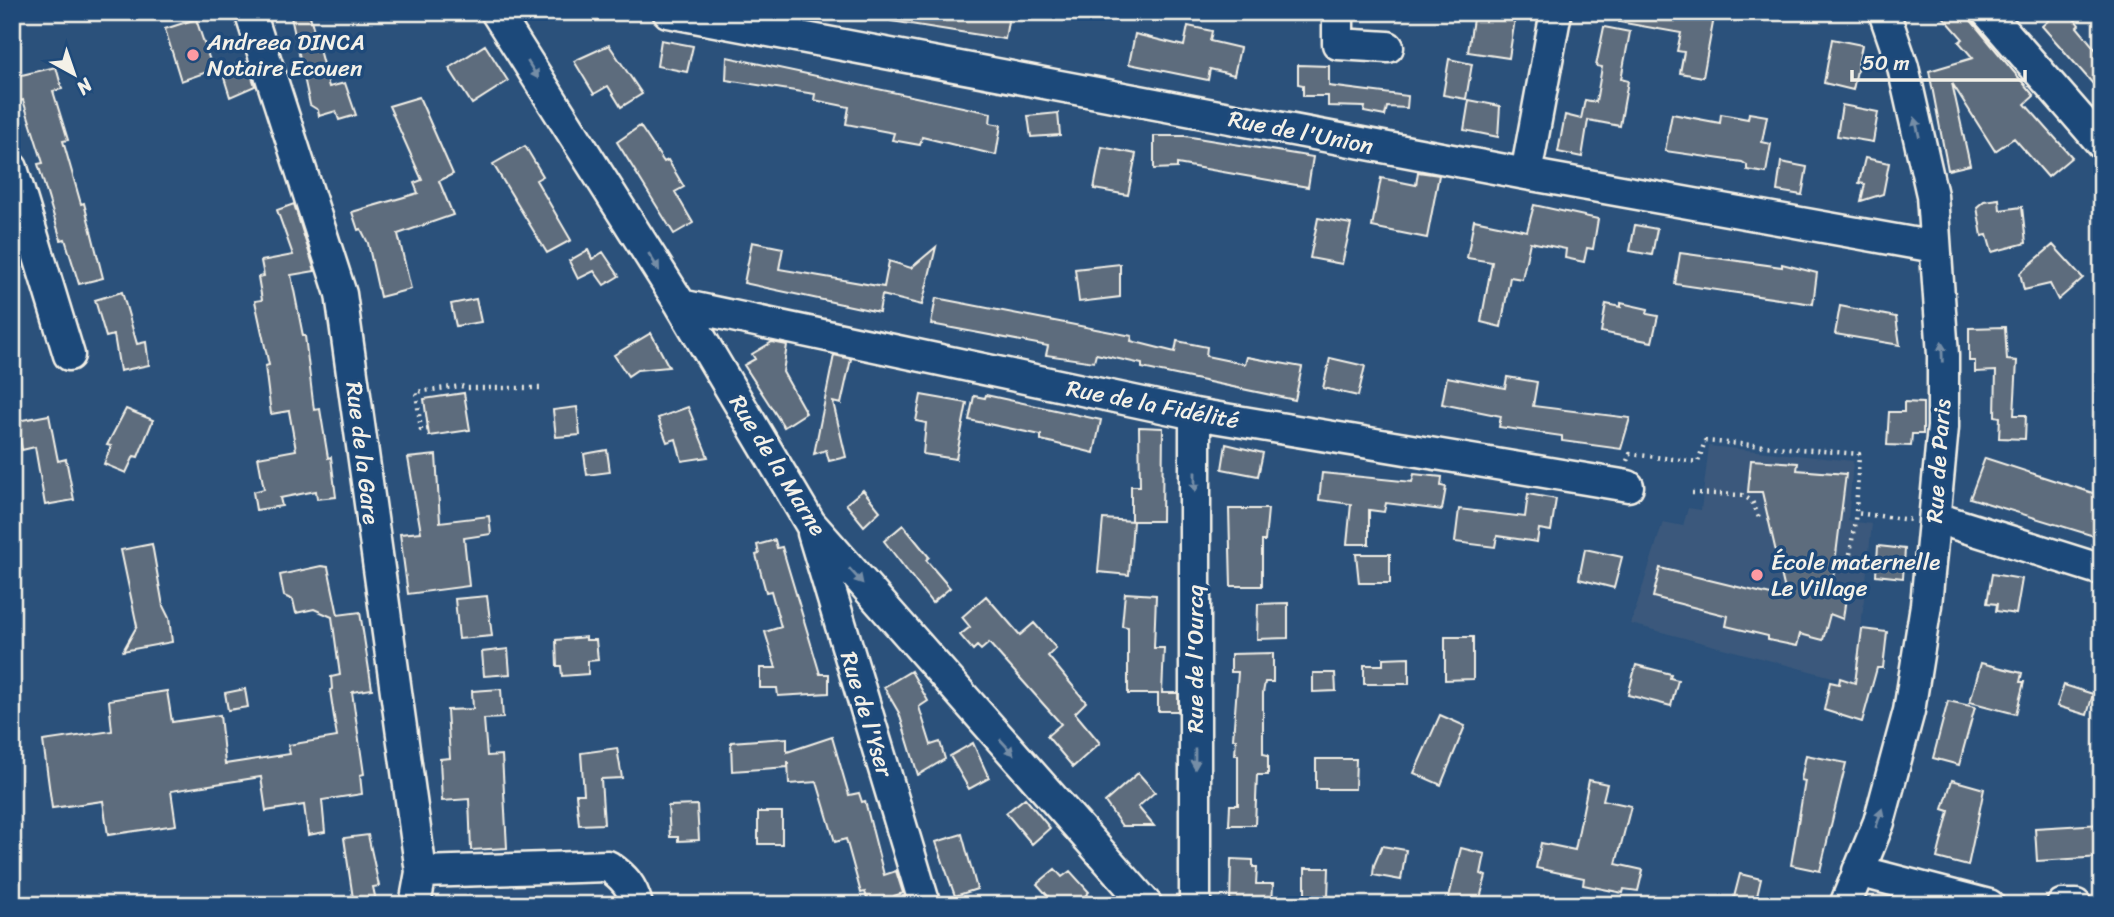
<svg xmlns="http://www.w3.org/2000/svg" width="2114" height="917" viewBox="0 0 2114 917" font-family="Sriracha,sans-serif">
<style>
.built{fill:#3a597c}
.building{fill:#5d6c7d;stroke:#f4f1e8;stroke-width:2}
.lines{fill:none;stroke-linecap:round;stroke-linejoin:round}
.minor-casing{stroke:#f4f1e8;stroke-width:35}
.path{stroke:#f4f1e8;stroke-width:4.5;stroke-dasharray:2 5;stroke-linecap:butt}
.minor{stroke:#1f4a7a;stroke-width:30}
.oneway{fill:#748da6}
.poi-dot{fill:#ff9aa2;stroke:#1f4a7a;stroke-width:2.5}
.labels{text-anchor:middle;stroke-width:7;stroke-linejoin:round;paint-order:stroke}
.poi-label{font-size:23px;fill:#f4f1e8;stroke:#1f4a7a;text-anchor:start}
.street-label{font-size:23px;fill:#f4f1e8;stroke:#1f4a7a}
</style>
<rect width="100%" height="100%" fill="#2b517b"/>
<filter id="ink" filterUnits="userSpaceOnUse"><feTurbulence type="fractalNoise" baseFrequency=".0143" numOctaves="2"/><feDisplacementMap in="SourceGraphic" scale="14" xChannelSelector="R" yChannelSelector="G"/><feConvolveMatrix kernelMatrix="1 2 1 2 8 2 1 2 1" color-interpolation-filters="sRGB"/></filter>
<g filter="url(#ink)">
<!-- built -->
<path class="built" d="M1709,446L1853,461L1848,521L1872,524L1855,683L1631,624L1663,522L1683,526L1688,508L1701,510Z"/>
<!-- building -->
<path class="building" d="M290,12H309L329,87L345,83L356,115L339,120L336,111L319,116L318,110L310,105Z
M892,12H998L997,15H1009L1005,39L891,21Z
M1474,12H1516L1509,58L1468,52Z
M1620,12H1715L1703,77L1680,73L1684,52L1677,51L1681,33L1619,22Z
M1939,12H1964L2034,96L2025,104L2072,157L2048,177L2014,138L1995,151L1952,83L1970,165L1948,170L1929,71L1973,58L1959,42L1963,39Z
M2058,12H2069L2079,25L2077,27L2102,57V94L2042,26Z
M196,19L213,70L181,81L165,29Z
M1188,26L1212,31L1210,41L1240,48L1234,75L1210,69L1208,80L1129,64L1135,34L1184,46Z
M1604,27L1630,32L1621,79L1628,81L1620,126L1588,120L1582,157L1558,152L1565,115L1581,119L1585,100L1596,102L1602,67L1596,66Z
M1832,39L1862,45L1853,90L1824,83Z
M661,40L693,46L687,72L657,66Z
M485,45L508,81L472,104L449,68Z
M609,45L642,94L621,107L608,86L594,94L574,61Z
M727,57L991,113L990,123L1001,125L996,155L922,137L920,145L892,140L894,133L846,124L849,107L814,100L815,94L726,80Z
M1449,59L1472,64L1466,99L1443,95Z
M247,62L255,86L230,97L221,68Z
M1298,65L1329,66V86L1408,96L1407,108L1387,107L1385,116L1364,112L1365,107L1328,106V96H1303V85L1298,84Z
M56,67L62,89L53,91L68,140L63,141L81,204L84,203L103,278L79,284L65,239L61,240L38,164L43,163L23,100L20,101L13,77Z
M419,97L453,174L439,181L453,215L398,234L411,289L380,297L368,243L361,229L358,230L352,212L418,193L414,183L422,180L389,106Z
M1469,100L1500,106L1498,137L1464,130Z
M1842,105L1878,112L1873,142L1837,136Z
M1058,113L1060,135L1031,137L1028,116Z
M1749,113L1767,116L1762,142L1771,144L1766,173L1747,170V165L1742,162L1665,151L1672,114L1720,123L1721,114L1748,119Z
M640,126L664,162L668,160L684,187L675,192L693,223L674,234L617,142Z
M1154,136H1185L1313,157L1308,187L1177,164V168L1154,169Z
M525,146L543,176L536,180L571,240L547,253L493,164Z
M1102,147L1136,154L1128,195L1094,189Z
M1865,158L1889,163L1883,194L1861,201L1865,184L1859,183Z
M1781,162L1807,167L1802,195L1777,191Z
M1418,172L1439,175L1427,238L1372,227L1381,178L1416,185Z
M1999,199L2000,210L2022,207L2026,243L1992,252L1987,235L1982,236L1977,207L1984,201Z
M294,204L315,271L291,275L303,336H305L314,410L320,409L328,458L331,457L336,497L317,499L316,491L280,498L282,506L256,510L253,492L264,489L258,457L296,450L289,411L271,414L265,366L269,365L255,301L262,300L258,277L264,276L261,261L293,255L277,210Z
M1534,205L1598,219L1593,249L1587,248L1584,262L1565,258L1566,249L1530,242L1522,279L1510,277L1501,327L1481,322L1492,262L1467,258L1474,220L1527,231Z
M1318,218L1351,224L1342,264L1310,258Z
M1635,225L1657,229L1652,255L1630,251Z
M752,242L783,248L779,269L884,287L889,261L911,268L936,247L922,305L882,295L879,312L744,283Z
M2053,245L2083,278L2058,300L2050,284L2024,290L2020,273Z
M588,250L592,259L603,252L619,276L604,285L594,271L578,279L569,261Z
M1680,253L1782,267V264L1817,273L1813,304L1675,284Z
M1120,264V297L1079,302L1075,269Z
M122,292L137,344L146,342L149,365L120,371L114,335L106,337L95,300Z
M936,298L1132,336L1131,341L1175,352L1177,341L1207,347L1206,356L1245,364L1247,357L1302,367L1295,400L1142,368V364L1096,354L1094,362L1046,355L1048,346L931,324Z
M476,299L481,322L456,326L451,304Z
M1621,303L1648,309L1647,314L1658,316L1652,342L1601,332L1606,304L1621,307Z
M1840,306L1896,317L1900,345L1835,334Z
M2005,327L2007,360L2017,361L2014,415H2026L2025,439L1999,438L2000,417L1995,416L1996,371L1975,372V361H1969V328Z
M651,333L669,367L637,370L628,376L614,355Z
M772,342L787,345L783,372L806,413L784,427L744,365L755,359L752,354Z
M834,355L851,359L841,404L833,402L846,457L829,461L826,450L814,454Z
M1330,358L1365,366L1358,396L1323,388Z
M1447,377L1505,388L1507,377L1537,382L1533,406L1630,418L1621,449L1562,441V436L1499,427L1501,416L1442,404Z
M464,393L470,430L429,436L424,399Z
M921,395L967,403L956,459L923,454L926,423L916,421Z
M986,395L1101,420L1094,453L1041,440V435L969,420L974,396L985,398Z
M1904,402L1923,403V434H1912L1911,446L1887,445L1889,412H1904Z
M577,407L580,435L556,437L553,410Z
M688,407L708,457L682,461L676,439L667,442L658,418Z
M126,409L153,420L138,457L134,456L126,473L104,464L111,446L107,445Z
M49,415L58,461L66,459L74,500L45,505L35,447L22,450L17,421Z
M1139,427L1163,428L1162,521H1131V486H1140Z
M1226,444L1263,453L1258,476L1222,469Z
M607,450L610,472L587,475L584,454Z
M436,455L440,522L489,516L491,534L464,538L469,586L408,594L400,534L421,532L408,458Z
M1985,458L2102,496V511L2094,536L1970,498Z
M1751,460L1798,463L1797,470L1846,474L1831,595L1846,597L1843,619L1830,614L1823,640L1800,634L1797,646L1768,640V636L1726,626L1728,616L1653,597L1660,568L1787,599L1762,492H1748Z
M1322,473L1412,482L1414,474L1442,477L1441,486L1446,487L1442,510L1386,503L1384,512L1369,510V544H1347L1351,504L1319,500Z
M863,490L880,511L864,526L846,504Z
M1528,494L1556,499L1551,531L1539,529L1537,542L1497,536L1495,547L1455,542L1459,509L1525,517Z
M1229,509H1268L1265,541H1262V586H1231Z
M1103,519L1133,521L1129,575L1098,572Z
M903,525L929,557L926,560L950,588L932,603L884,541Z
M775,540L777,548L782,547L820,674H829V693L778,696L777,688H760V668H776L765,632L781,627L771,591L766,592L756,555L759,554L757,545Z
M152,544L163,606L169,618L172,642L123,651L137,626L121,550Z
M1878,546L1905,549L1903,578L1876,575Z
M1585,549L1622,557L1614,588L1579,579Z
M1356,554H1390V583H1359Z
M321,566L328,567L338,615L360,612L372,689L352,692L364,774L360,775L362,794L322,800L325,832L308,835L304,805L266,811L261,777L171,791L176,825L108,835L103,801L52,808L43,741L112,731L109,700L167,691L172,722L220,715L225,764L290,754L288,745L337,737L330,690L332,689L331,677L340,675L332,617L314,609L296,613L293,600L284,596L280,575Z
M1992,574L2022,579L2016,614L1996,611L1997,604L1987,603Z
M1125,593L1156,595L1154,648H1164L1162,693H1178V711H1158V694H1128V627L1122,626Z
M487,596L492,636L459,639L455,599Z
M986,596L1020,635L1034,623L1056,648L1048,656L1086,702L1075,713L1100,743L1073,767L1047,736L1061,724L989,643L981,650L977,646L973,650L960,635L970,627L962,617Z
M1288,603V638L1257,639L1258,604Z
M1862,629L1887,632L1883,668H1877L1862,722L1824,710L1830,682L1839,684L1840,678L1855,683Z
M586,637V640H596L598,660L588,661V674L562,676L561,666H557L556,640Z
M1445,637H1473V679L1445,680Z
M508,649L510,674L484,676L482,652Z
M1273,653V682H1265L1263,693V754L1268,755V775H1257L1255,825H1229L1230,805H1238V755H1235L1236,739H1233L1238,672H1231V654Z
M1409,657V684H1364V665H1383V658Z
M1981,663L2022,673L2020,682H2024L2016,714L1970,702Z
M1636,665L1671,674L1670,678L1678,680L1671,706L1628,695Z
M911,671L928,701L919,707L931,745L940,742L945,759L918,775L899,713L884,687Z
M1313,673H1335L1336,691L1313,692Z
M2064,685L2093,694L2087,715L2057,706Z
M245,689L248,707L228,710L225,693Z
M501,689L503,718L484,719L487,756L502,755L507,848L471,850L469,799L442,801L440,759L450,758L447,710L473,709L472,691Z
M1948,701L1975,707L1959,765L1933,758Z
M1440,715L1465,726L1441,785L1414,773Z
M832,737L849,795L859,793L862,802L865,801L884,875L896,871L903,893L894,896L896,905H869L865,892L861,893L846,839L835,842L817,782L789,784L788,761V767L732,771L731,742L787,738V752Z
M973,743L989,778L969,789L950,756Z
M617,748L622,778L601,779L604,824L579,825L576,794H584L581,753Z
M1806,755L1846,763L1820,871L1791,865L1805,781L1801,780Z
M1316,759H1356L1355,789H1316Z
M1138,773L1155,792L1138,807L1154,826H1122L1105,802Z
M1589,780L1607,784L1603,800L1631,806L1616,864L1643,870L1638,891L1624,889L1623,893L1583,885L1584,878L1536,868L1541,843L1575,850Z
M1952,780L1984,789L1968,866L1937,858L1949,811L1943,809Z
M1025,798L1050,828L1032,844L1006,813Z
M697,805L699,840L678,841V837H670L668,806Z
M758,812H782V844H758Z
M2102,824V857L2037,861L2035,828Z
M962,834L977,889L955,896L936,842Z
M368,835L379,886L373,887L377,905H354L344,838Z
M1382,846L1406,850L1401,880L1373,875L1374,865Z
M1461,848L1485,854L1481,874L1486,876L1479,902L1447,905Z
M1231,859L1253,860V867H1257L1256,884H1273L1272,905H1230Z
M1305,868H1329L1328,898H1305Z
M1055,869L1062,877L1070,871L1089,892L1076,905H1056L1037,884Z
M1740,874L1761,879L1755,905H1732Z"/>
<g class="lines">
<defs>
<path id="minor" d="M250,12L341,294L421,872L415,905
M496,12L681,305L810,523L1147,905
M668,12L1526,174L1935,247
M1338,12V44L1388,47
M1987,12L2102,144
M12,168L69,355
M1526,174L1556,12
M681,305L1195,414L1628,486
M1936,521L1949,522L2102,570
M813,533L925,905
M1858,871L1989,905
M421,872L608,866C624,877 632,886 637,905
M1195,905V414
M1845,905L1879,822L1909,711L1926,605L1943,427V355L1932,195L1903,67L1884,12
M2062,905H2076"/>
</defs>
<!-- minor casing -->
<use href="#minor" class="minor-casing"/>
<!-- path -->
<path class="path" d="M428,429L421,430L416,392L461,386L467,388H540
M1627,461L1630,454L1698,462L1705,441L1859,454L1856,513L1911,520
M1692,493L1742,495L1752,501L1760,520
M1848,568L1856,513
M12,744L15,761L12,767"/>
<!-- minor -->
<use href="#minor" class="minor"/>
</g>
<!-- one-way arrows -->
<defs><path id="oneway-solid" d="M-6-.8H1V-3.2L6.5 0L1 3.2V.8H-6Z" transform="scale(1.75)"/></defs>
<g class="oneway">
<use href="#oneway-solid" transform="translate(533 70) rotate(58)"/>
<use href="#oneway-solid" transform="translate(1917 127) rotate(-103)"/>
<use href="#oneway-solid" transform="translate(654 262) rotate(58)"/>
<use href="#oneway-solid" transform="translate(1942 352) rotate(-92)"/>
<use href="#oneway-solid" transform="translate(1195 482) rotate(90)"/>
<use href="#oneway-solid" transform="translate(856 576) rotate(48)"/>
<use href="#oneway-solid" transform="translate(1007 747) rotate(48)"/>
<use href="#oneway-solid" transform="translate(1195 759) rotate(90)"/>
<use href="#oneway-solid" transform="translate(1879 818) rotate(-72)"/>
</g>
</g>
<!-- markers -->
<g class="poi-dot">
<circle cx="193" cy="55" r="7"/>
<circle cx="1757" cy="575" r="7"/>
</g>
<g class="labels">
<!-- poi labels -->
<g class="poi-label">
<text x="207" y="50">Andreea DINCA<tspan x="207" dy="26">Notaire Ecouen</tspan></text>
<text x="1771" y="570">École maternelle<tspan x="1771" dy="26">Le Village</tspan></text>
</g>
<!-- street labels -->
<g class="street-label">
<text transform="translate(1301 132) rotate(11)" y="8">Rue de l'Union</text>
<text transform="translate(1153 404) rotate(11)" y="8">Rue de la Fidélité</text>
<text transform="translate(363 453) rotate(83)" y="8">Rue de la Gare</text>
<text transform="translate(1938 461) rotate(-86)" y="8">Rue de Paris</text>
<text transform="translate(778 465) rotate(58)" y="8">Rue de la Marne</text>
<text transform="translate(1195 659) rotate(-90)" y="8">Rue de l'Ourcq</text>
<text transform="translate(867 714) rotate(73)" y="8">Rue de l'Yser</text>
</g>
</g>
<!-- margin -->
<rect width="2114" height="917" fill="none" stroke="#1f4a7a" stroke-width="42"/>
<rect x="21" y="21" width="2072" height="875" fill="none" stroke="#f4f1e8" stroke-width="2.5" filter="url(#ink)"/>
<!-- north arrow -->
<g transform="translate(74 74) rotate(140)" stroke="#1f4a7a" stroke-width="5" paint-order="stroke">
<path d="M0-5L12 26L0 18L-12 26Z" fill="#f4f1e8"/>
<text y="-10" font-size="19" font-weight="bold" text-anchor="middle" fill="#f4f1e8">N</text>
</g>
<!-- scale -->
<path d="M1852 70v10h173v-10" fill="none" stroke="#f4f1e8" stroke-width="3.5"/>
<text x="1862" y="70" font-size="21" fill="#f4f1e8" stroke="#1f4a7a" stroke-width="5" paint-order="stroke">50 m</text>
</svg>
